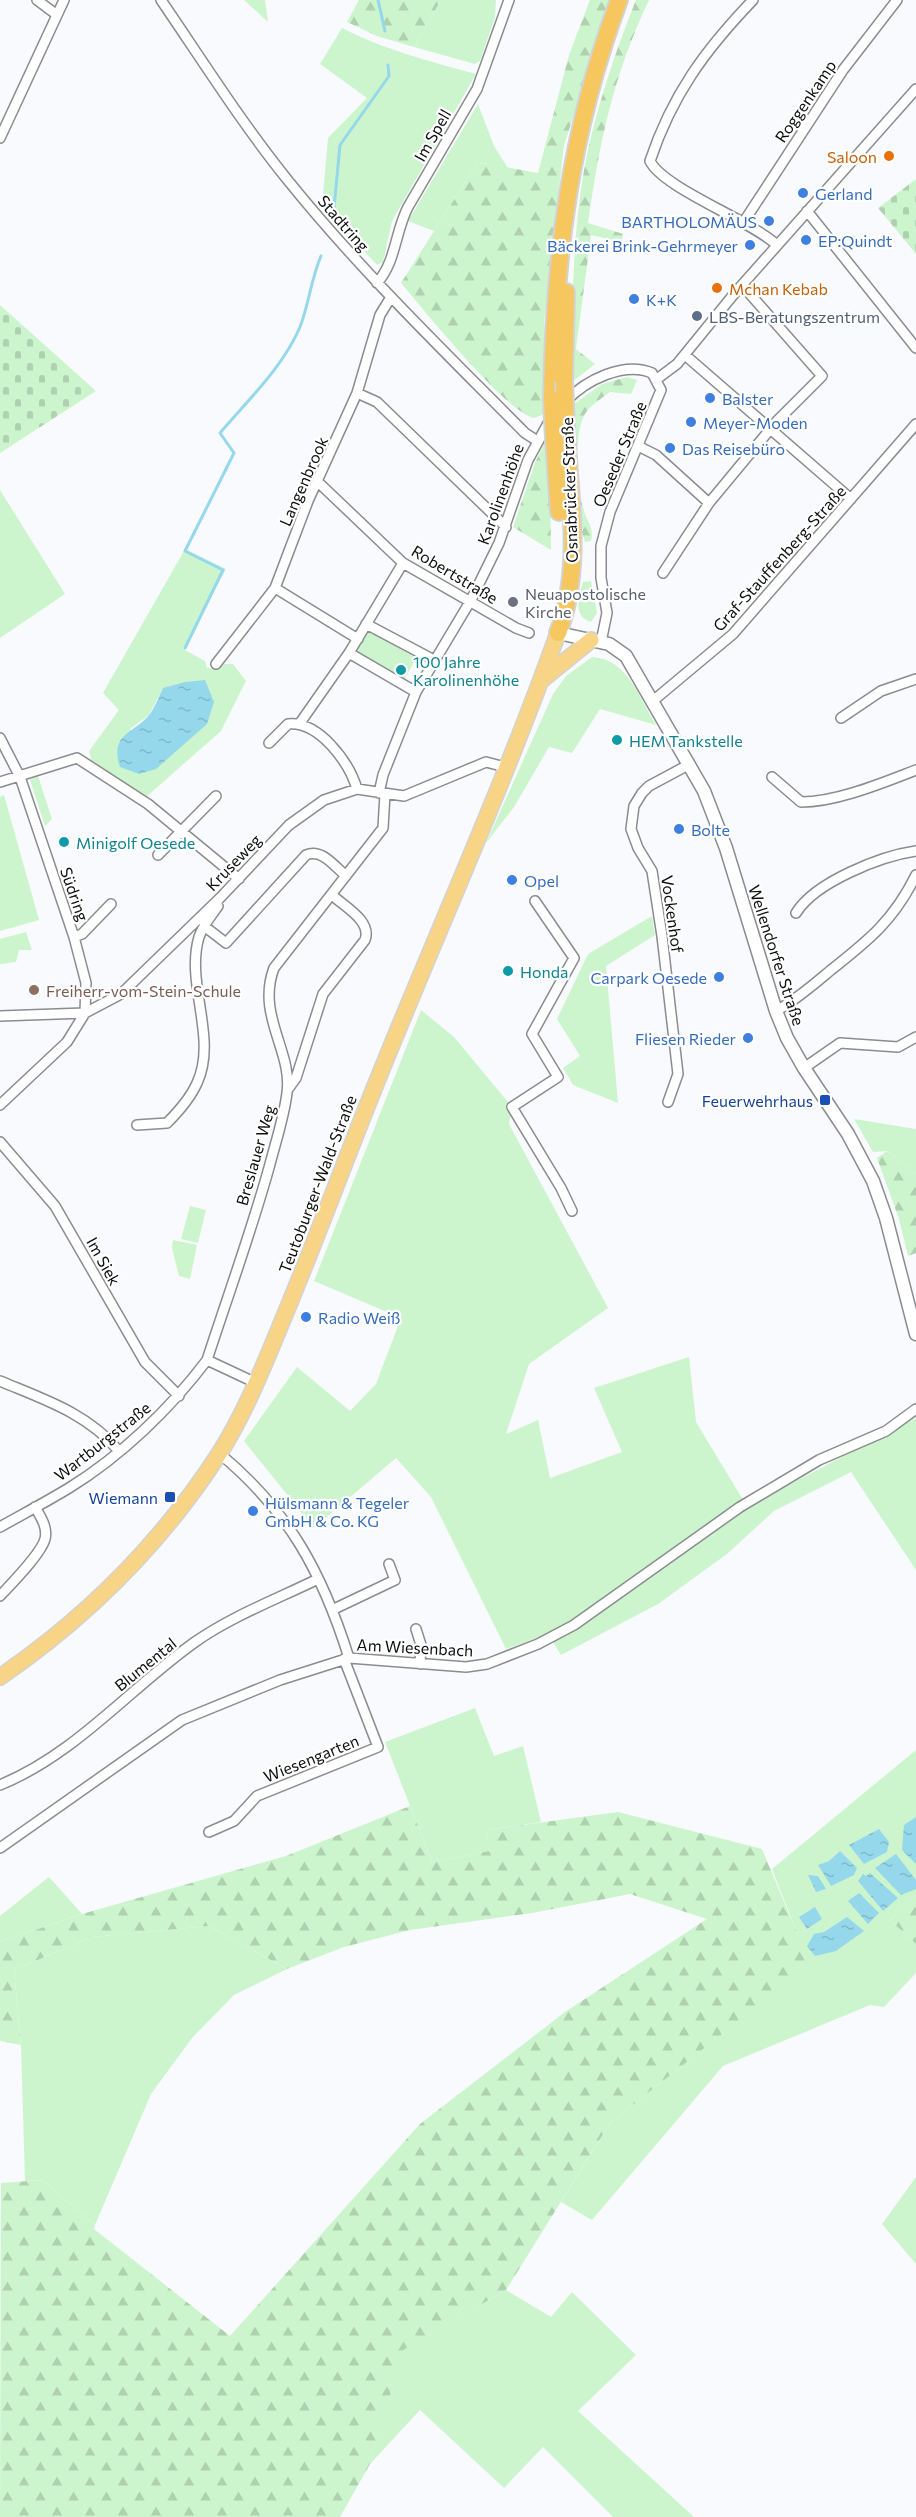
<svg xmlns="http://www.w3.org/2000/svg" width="916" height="2517" viewBox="0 0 916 2517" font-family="Commissioner,sans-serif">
<defs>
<pattern id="forest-firs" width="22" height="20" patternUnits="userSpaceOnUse" patternTransform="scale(1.5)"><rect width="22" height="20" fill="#cdf5cd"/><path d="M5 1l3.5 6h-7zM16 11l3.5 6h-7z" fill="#afd1af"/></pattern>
<pattern id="cemetery-stones" width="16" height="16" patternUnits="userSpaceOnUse" patternTransform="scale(1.5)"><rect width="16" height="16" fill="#cdf5cd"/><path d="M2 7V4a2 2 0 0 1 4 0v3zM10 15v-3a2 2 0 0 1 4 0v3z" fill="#afd1af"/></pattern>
<pattern id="water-ripples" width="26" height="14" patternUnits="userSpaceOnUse" patternTransform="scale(1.5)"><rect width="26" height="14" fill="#95d8ec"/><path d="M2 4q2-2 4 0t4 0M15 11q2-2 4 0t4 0" fill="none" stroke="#7fb8c9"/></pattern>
</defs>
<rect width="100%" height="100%" fill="#f8fafd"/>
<path fill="#cdf5cd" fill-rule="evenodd" d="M 441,0 L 496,0 L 495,17 L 480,61 L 475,64 L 414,47 Z
M 342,28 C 385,50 429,61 476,74 L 392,221 L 383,262 L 377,265 L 322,206 L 328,138 L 367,98 L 320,64 Z
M 478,104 L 494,146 L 508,168 L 478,162 L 434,231 L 408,221 Z
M 0,490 L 65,594 L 0,638 Z
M 185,549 L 226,569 L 183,649 L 205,661 L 207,668 L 219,669 L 224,664 L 233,664 L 246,681 L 221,731 L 145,798 L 92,763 L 89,751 L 119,710 L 103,693 ZM 163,688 L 156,769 L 130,729 L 149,715 Z
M 591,581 L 597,613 L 591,622 C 572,617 579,596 583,582 Z
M 367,629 L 417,657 L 404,680 L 355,652 Z
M 592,657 C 627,658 640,699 656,725 L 600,709 L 572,753 L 549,747 L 514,807 L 486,843 L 553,694 L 566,676 Z
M 38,776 L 52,819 L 45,826 L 30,780 Z
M 4,795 L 39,920 L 0,931 L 0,797 Z
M 652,916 L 655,935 L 606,966 L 618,1103 L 573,1085 L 563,1068 L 580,1056 L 557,1019 L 588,954 Z
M 26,932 L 32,950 L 19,950 L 16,962 L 0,964 L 0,939 Z
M 421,1010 L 454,1037 L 512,1107 L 509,1124 L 608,1308 L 529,1364 L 506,1434 L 538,1420 L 550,1478 L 622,1452 L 594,1388 L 689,1357 L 696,1422 L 748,1508 C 802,1476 860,1449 916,1418 L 916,1570 L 851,1472 L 774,1511 L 727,1554 L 658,1604 L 561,1655 L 548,1634 L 506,1649 L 431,1497 L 396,1458 L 314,1528 L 244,1441 L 297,1367 L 350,1411 L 376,1384 L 401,1318 L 314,1281 Z
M 854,1119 L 916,1129 L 916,1174 L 887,1151 L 873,1152 Z
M 190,1206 L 206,1210 L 198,1243 L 181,1239 Z
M 173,1240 L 197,1245 L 190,1279 L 179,1276 L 172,1248 Z
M 475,1708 L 494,1756 L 523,1746 L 541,1822 L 487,1830 L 490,1851 L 432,1862 L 385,1742 Z
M 916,1750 L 916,1895 L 890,1920 L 916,1944 L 916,1973 L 884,2007 L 870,2005 L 723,2066 L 592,2220 L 561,2202 L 610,2123 L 809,1964 L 772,1869 Z
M 49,1877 L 82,1914 L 0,1942 L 0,1916 Z
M 209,1926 L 287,1969 L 234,1995 L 192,2038 L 151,2094 L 95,2225 L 43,2180 L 25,2181 L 21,2045 L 14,1970 L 92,1937 Z
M 916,2177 L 916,2264 L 882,2224 Z
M 506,2290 L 551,2317 L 572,2292 L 636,2355 L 578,2411 L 694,2517 L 613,2517 L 543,2447 L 504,2488 L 420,2410 L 370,2464 L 402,2350 Z"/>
<path fill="url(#forest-firs)" d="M 244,0 L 265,0 L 268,22 Z
M 359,0 L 441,0 L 414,47 L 377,36 L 347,22 Z
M 590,0 L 612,0 L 564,145 L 544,322 L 547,409 L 542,415 L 534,418 C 508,414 423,309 401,283 L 478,162 L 538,173 L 569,55 Z
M 636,0 L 649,0 C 613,76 600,140 588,223 L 623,234 L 621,242 L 591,235 L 576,349 L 595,364 L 571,383 C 572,304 572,222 589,145 C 601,95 617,47 636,0 Z
M 627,377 L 637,380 L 631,394 L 610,392 C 601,399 587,407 583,418 C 574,439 577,489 584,511 C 588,524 594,527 591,541 L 585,542 L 578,520 L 570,407 L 602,384 Z
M 549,433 L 551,550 L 513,527 L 535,463 Z
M 887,1151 L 916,1174 L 916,1253 L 908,1256 L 899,1219 L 877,1158 Z
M 410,1806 L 432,1862 L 489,1851 L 487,1830 L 618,1812 L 762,1849 L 810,1964 L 610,2123 L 506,2290 L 403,2350 L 370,2464 L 340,2517 L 0,2517 L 1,2183 L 43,2180 L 95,2225 L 94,2229 L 230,2336 L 420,2124 L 565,2012 L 707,1919 L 630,1894 L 532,1913 L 410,1930 L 344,1947 L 287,1969 L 209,1926 L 92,1937 L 14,1970 L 21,2045 L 0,2041 L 0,1942 L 82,1914 L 286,1856 Z
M 916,1895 L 916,1944 L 890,1920 Z"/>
<path fill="url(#cemetery-stones)" d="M 916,179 L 916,254 L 878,208 Z
M 0,305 L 96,391 L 0,453 Z"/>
<path fill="url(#water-ripples)" d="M 205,680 L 214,702 L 207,724 L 156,769 L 139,774 L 120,767 C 109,733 134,734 150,714 C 155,707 159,696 163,688 L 185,682 Z
M 916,1817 L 916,1864 L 902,1850 L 904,1825 Z
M 879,1829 L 889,1842 L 887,1852 L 864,1864 L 849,1845 Z
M 840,1851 L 857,1868 L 854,1875 L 831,1886 L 818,1865 L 829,1861 Z
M 896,1854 L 916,1880 L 916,1889 L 901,1895 L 875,1868 Z
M 870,1873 L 898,1898 L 883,1911 L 858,1881 L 863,1874 L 866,1876 Z
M 808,1875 L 818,1876 L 826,1889 L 816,1892 Z
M 859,1893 L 879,1913 L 868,1924 L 848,1901 Z
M 815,1907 L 822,1919 L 807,1929 L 799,1917 Z
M 847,1917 L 864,1931 L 836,1951 L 815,1956 L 807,1946 L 814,1934 L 824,1932 Z"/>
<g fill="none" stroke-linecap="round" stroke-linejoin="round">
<path stroke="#95d8ec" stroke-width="3" d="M 378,0 L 385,31
M 334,208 L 340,145 L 389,76 L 388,65
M 185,648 L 223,570 L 185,551 L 234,453 L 220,433 C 248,400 283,367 300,327 C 309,304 311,279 321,256"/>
<g stroke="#8b8c8f" stroke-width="12">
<path id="minor" d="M 37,0 L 57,15
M 161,0 C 202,60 241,122 286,178 C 359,269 443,350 525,433 L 536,440
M 753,0 C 705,50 672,95 650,161 C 663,188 750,220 777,245
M 0,138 L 64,0
M 807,211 L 916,348
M 743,223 L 843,70 L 897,0
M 377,283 C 396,262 395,232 408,207 L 477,89 L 509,0
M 685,355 L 851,499
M 657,379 L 677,364 L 734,294 L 916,89
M 357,393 L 377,402 L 506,527
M 566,401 C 586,380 624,361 652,373 L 661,390 L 610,512 L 601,546 L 601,578 L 607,613 L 601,642
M 638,446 L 656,455 L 709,503
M 318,482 L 403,563 L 516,628 L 529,633
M 663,573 L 709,503 L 777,421 L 822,376 L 742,285
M 275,588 L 358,639
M 366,624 L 434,660
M 349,653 L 416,692
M 216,664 L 275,588 L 308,501 L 357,393 L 380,315 L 391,297
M 654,700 L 733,634 L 916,424
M 841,718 L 881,691 L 916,679
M 300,723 L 349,653 L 403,563
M 0,738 L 20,777 L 74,937 L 86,983 L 85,1013 L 67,1042 L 0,1105
M 269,743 L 288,724 C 319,721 349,762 357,789
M 772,777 L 801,802 C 837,802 882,783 916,770
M 0,782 L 77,758 L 148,804 L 239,879
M 379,793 L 383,775 L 416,692 L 471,600 L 499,543 L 528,460 L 551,418
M 158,855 L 216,796
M 535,901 L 574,958 L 532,1034 L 558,1077 L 512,1107 L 561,1188 L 572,1211
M 796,913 C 815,882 881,856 916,851
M 204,926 L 226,943 L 306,855 C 322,848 335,867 346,876
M 74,937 L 82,934 L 111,904
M 776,1011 C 796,1000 813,985 831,970 C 869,940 894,920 916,875
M 0,1016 L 85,1013 L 121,994 L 220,898 L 289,825 L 324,800 L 357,789 L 404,796 L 486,762 L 505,767
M 804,1068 L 840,1043 L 898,1047 L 916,1037
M 288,1089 L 296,1078 L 323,994 L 365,940 C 372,921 345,907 332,895
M 668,1102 L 678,1074 L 662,936 L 652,871 L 638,848 L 631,829 L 634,806 L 642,793 L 649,786 L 690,764
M 137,1125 L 167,1123 C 179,1111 190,1099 197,1083 C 218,1038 185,984 199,937 C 203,925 211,916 218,906
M 0,1142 L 55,1206 L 145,1362 L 179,1396
M 0,1381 C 43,1399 87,1413 118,1450
M 256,1383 L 207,1360 C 228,1295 252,1230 270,1164 C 276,1141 284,1117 287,1093 C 293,1052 256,1015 274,968 L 383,828 L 385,794
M 219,1453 C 289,1511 322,1572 349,1658
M 0,1527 C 23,1514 46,1502 69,1488 C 121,1456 170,1409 207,1360
M 0,1596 C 11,1584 41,1554 45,1539 C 48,1527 40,1516 35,1507
M 334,1609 L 395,1580 L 389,1564
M 416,1629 L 421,1645 L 420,1664
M 0,1785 C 76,1754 129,1689 195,1642 C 232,1616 277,1599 318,1579
M 209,1832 L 234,1821 L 257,1796 L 378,1747 L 344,1659
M 0,1848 L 182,1720 L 280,1680 L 349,1658 L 466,1667 L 487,1664 L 538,1644 L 574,1625 L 740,1507 L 819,1460 L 886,1431 L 916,1409"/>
</g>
<g stroke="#8b8c8f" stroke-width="15">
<path id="tertiary" d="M 558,633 L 609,644 L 626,656 L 704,791 L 726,848 L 776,1011 L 787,1038 L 804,1068 L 848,1134 L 873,1181 L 886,1218 L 916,1334"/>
</g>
<g stroke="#d3d3d3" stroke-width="18">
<path id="primary" d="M 543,679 L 591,640
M 0,1677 C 86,1618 162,1542 219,1454 C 247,1410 266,1360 286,1312 C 320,1230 350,1147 384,1064 C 442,921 506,779 558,633"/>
</g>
<g stroke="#d3d3d3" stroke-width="20">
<path id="trunk" d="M 564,381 L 566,292
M 552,399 C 554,258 570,132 619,0
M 554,439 L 559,512
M 558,633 C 583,569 569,495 566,428"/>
</g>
<use href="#minor" stroke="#fff" stroke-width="9"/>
<use href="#tertiary" stroke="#fff" stroke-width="12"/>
<use href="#primary" stroke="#f8d487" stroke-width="15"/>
<use href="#trunk" stroke="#f6c65f" stroke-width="16"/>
<g stroke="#d3d3d3" stroke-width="20" stroke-linecap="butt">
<path id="trunk-bridge" d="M 564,381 L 566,428
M 552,399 L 554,439"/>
</g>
<use href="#trunk-bridge" stroke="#f6c65f" stroke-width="16"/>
</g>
<g fill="#e8710a" stroke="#fff" stroke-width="2">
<circle cx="889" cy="156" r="6"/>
<circle cx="717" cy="288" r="6"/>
</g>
<g fill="#3f7fe0" stroke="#fff" stroke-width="2">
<circle cx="803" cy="193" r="6"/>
<circle cx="769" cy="221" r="6"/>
<circle cx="806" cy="240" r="6"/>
<circle cx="750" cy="245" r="6"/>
<circle cx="634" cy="299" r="6"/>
<circle cx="710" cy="398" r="6"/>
<circle cx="691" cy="422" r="6"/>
<circle cx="670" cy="448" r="6"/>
<circle cx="679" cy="829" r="6"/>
<circle cx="512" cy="880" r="6"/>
<circle cx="719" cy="977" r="6"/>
<circle cx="748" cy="1038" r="6"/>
<circle cx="306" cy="1317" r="6"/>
<circle cx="253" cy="1511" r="6"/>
</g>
<circle fill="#5c6f8a" stroke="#fff" stroke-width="2" cx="697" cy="316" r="6"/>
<circle fill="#6b7280" stroke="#fff" stroke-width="2" cx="513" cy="602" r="6"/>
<g fill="#0f9aa8" stroke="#fff" stroke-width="2">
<circle cx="401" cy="670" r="6"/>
<circle cx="617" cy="740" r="6"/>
<circle cx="64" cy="842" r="6"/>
<circle cx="508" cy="971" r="6"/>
</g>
<circle fill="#8d6e63" stroke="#fff" stroke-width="2" cx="34" cy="990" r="6"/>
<g fill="#1a4fb4" stroke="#fff" stroke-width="2">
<rect x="819" y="1094" width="12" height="12" rx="3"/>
<rect x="164" y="1491" width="12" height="12" rx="3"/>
</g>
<g text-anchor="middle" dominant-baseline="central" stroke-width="4.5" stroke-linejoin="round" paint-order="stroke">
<g font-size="16" fill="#0c0d0d" stroke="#fff">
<text transform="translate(805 101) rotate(-56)">Roggenkamp</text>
<text transform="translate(432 135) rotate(-60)">Im Spell</text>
<text transform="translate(344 223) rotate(49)">Stadtring</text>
<text transform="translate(619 454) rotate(-67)">Oeseder Straße</text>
<text transform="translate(303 481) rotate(-66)">Langenbrook</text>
<text transform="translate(569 490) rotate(-92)">Osnabrücker Straße</text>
<text transform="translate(500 494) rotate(-70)">Karolinenhöhe</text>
<text transform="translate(779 558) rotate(-48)">Graf-Stauffenberg-Straße</text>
<text transform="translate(455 574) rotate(31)">Robertstraße</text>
<text transform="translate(233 862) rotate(-46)">Kruseweg</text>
<text transform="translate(75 894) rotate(71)">Südring</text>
<text transform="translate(673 914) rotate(82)">Vockenhof</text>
<text transform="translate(777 955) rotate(72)">Wellendorfer Straße</text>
<text transform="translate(255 1155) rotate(-74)">Breslauer Weg</text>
<text transform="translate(317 1184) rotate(-69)">Teutoburger-Wald-Straße</text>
<text transform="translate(104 1261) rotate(61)">Im Siek</text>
<text transform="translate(102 1441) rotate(-38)">Wartburgstraße</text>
<text transform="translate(415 1647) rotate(3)">Am Wiesenbach</text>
<text transform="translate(145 1664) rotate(-39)">Blumental</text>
<text transform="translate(311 1758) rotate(-22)">Wiesengarten</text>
</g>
<g font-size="16" fill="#c56008" stroke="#fff" text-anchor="end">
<text x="877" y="156">Saloon</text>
<text x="729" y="288" text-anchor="start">Mchan Kebab</text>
</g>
<g font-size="16" fill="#366cbe" stroke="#fff" text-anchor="start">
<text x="815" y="193">Gerland</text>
<text x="757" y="221" text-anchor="end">BARTHOLOMÄUS</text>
<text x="818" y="240">EP:Quindt</text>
<text x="738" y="245" text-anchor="end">Bäckerei Brink-Gehrmeyer</text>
<text x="646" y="299">K+K</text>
<text x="722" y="398">Balster</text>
<text x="703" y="422">Meyer-Moden</text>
<text x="682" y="448">Das Reisebüro</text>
<text x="691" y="829">Bolte</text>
<text x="524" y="880">Opel</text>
<text x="707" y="977" text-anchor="end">Carpark Oesede</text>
<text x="736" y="1038" text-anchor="end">Fliesen Rieder</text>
<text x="318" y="1317">Radio Weiß</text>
<text x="265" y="1502">Hülsmann &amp; Tegeler<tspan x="265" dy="18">GmbH &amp; Co. KG</tspan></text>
</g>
<g font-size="16" fill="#4e5e75" stroke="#fff" text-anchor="start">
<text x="709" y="316">LBS-Beratungszentrum</text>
</g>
<g font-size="16" fill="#5b616d" stroke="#fff" text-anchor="start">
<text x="525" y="593">Neuapostolische<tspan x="525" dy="18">Kirche</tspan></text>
</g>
<g font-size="16" fill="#0d838f" stroke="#fff" text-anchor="start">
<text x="413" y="661">100 Jahre<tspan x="413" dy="18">Karolinenhöhe</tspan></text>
<text x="629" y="740">HEM Tankstelle</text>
<text x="76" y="842">Minigolf Oesede</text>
<text x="520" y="971">Honda</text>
</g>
<g font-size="16" fill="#785e54" stroke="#fff" text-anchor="start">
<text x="46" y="990">Freiherr-vom-Stein-Schule</text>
</g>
<g font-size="16" fill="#164399" stroke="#fff" text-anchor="end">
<text x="813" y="1100">Feuerwehrhaus</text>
<text x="158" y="1497">Wiemann</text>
</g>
</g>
</svg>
